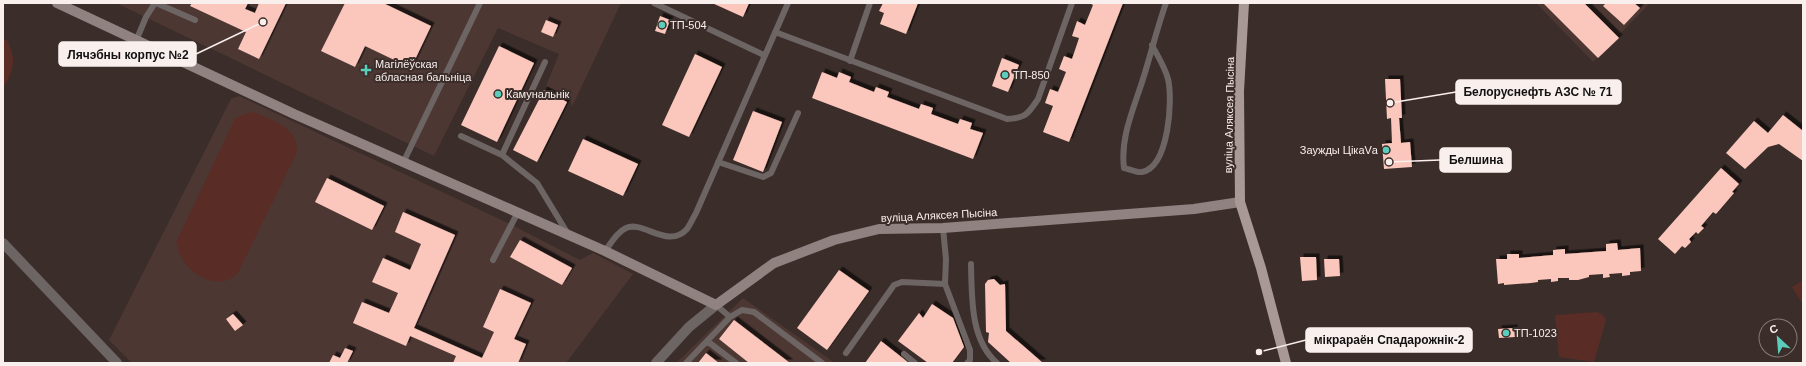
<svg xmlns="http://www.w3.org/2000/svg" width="1806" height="366" viewBox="0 0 1806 366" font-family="Helvetica,sans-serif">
<defs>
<filter id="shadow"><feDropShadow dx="3.5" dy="-3.5" stdDeviation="0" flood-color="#0009"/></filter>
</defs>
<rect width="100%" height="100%" fill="#3b2d2a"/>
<path fill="#4c3733" d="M 116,3 L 621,3 L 572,107 L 570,98 L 546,86 L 559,54 L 498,28 L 434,156 Z
M 1536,3 L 1650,3 L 1593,62 Z
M 239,96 L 512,225 L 580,260 L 593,253 L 633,274 L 566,363 L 132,363 L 109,340 L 231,99 Z
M 743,298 L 835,363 L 676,363 Z"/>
<path fill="#592d25" d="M 3,39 L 7,40 C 17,61 14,70 3,88 Z
M 253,112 C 273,120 298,127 297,152 L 238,273 C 221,292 191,276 181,257 C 178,252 178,246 176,242 L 235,119 L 244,114 Z
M 1803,280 L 1803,305 L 1792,287 Z
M 1597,312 L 1603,315 L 1606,320 L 1594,362 L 1559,357 L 1555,315 Z"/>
<path fill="#fbc6bb" filter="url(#shadow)" d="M 192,3 L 248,3 L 245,9 L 255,13 L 259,3 L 286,3 L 259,59 L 238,49 L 246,32 L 190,6 Z
M 345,3 L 383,3 L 431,26 L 411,68 L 365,46 L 355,67 L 321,51 Z
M 712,3 L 749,3 L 743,17 Z
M 883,3 L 918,3 L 906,34 L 880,24 L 884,13 L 879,11 Z
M 1089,3 L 1123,3 L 1069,142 L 1043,132 L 1053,106 L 1045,103 L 1050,89 L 1058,92 L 1066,72 L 1059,69 L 1064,56 L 1072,59 L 1079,38 L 1072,36 L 1077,21 L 1085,25 L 1093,5 Z
M 1543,3 L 1584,3 L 1619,38 L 1598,58 Z
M 1606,3 L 1634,3 L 1640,8 L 1624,25 L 1603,6 Z
M 660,16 L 670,20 L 665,34 L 655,31 Z
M 546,20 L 558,25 L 553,37 L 541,32 Z
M 499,46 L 534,63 L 497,142 L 461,125 Z
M 695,54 L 722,67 L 689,137 L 662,125 Z
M 1002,58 L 1019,65 L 1008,92 L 992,86 Z
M 822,72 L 837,78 L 839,72 L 851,77 L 849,82 L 874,92 L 876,87 L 889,92 L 887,97 L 919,109 L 921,104 L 933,108 L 931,114 L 958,124 L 960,119 L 972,123 L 970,129 L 983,133 L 973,159 L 812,98 Z
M 1385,79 L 1400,79 L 1402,118 L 1399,118 L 1401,143 L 1410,142 L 1412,167 L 1384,169 L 1382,144 L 1392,143 L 1391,118 L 1387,119 Z
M 544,90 L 567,102 L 537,162 L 513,150 Z
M 753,111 L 782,122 L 763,172 L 733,160 Z
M 1783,115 L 1803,131 L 1803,161 L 1779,144 L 1768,147 L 1745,169 L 1726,153 L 1754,121 L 1768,133 Z
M 583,139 L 638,164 L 623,196 L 568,171 Z
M 1721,168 L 1739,184 L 1732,192 L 1734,193 L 1716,214 L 1713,212 L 1701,226 L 1704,228 L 1698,234 L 1696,232 L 1689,239 L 1691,242 L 1685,248 L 1682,246 L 1675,254 L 1658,239 Z
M 327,178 L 384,206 L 372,230 L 315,202 Z
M 403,212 L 455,235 L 414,328 L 482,358 L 494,332 L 483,327 L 500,289 L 531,303 L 514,339 L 526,344 L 518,363 L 453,363 L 456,356 L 410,336 L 406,346 L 353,323 L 362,302 L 389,313 L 398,293 L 372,282 L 383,258 L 410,270 L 421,244 L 395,232 Z
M 520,240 L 572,268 L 562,285 L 510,257 Z
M 1617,243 L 1618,250 L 1640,248 L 1641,271 L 1630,272 L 1630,275 L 1622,276 L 1622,273 L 1609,274 L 1610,277 L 1603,278 L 1603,274 L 1589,275 L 1589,277 L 1578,280 L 1569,280 L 1569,278 L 1558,278 L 1558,281 L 1551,282 L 1551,279 L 1538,280 L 1538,282 L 1531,283 L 1504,285 L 1504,283 L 1498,284 L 1496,259 L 1507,259 L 1507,254 L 1519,254 L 1519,258 L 1553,255 L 1553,250 L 1565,249 L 1565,254 L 1606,251 L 1606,244 Z
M 1300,257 L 1316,257 L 1317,280 L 1302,281 Z
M 1324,259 L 1339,259 L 1340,276 L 1325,277 Z
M 839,270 L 869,291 L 827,350 L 797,328 Z
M 994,279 L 1000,285 L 1005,284 L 1006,331 L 1043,363 L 1011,363 L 988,342 L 989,333 L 986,332 L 985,284 L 988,280 Z
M 932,304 L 953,318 L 964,347 L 952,363 L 928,363 L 898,341 L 919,313 L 923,318 Z
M 233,314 L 243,325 L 235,331 L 226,319 Z
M 734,320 L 790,363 L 749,363 L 719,339 Z
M 1514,328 L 1515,337 L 1499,338 L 1498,329 Z
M 881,341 L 909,363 L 865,363 Z
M 345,348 L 353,351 L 347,363 L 329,363 L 333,355 L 340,358 Z
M 706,353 L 719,363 L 698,363 Z"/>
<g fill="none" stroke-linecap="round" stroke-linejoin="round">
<path stroke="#6d6564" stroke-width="6" d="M 156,3 L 195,20
M 654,3 L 764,55
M 775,32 L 1007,119 C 1026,118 1028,114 1038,99 L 1072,3
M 136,41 L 146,17 L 155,3
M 1152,45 C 1157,55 1165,67 1168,79 C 1173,99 1169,167 1142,172 C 1137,173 1129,169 1124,168 C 1120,137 1134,108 1143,79 C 1151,54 1157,28 1166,3
M 850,61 L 870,3
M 461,136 L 502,155 L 537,183 L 568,234
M 502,155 L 545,62
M 718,162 L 763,177 L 771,173 L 798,113
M 403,163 L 480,3
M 943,228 L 946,259 L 945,284 L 970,350 L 970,360 L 967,363
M 605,251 C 611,243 617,232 626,228 C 643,220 668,250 687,229 C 690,225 693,218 696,213 L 788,3
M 493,260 L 518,212
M 971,264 C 972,297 970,340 997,363
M 730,317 L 742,310 L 754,312 L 822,363
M 707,341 L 736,363
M 846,353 L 894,285 L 902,282 L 945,284
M 904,354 L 915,363
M 686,363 L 730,317 L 716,305"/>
<path stroke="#6d6564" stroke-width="10" d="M 3,243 L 117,363
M 656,363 L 689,327 L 716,305"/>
<path stroke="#8f8280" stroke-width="10" d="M 57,3 L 294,114 L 605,251 L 716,305 L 774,263 L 834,240 L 879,229 L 943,228 L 1194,209 L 1240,202"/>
<path stroke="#a89996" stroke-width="10" d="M 1244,3 L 1239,91 L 1240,202 L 1261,268 L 1286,363"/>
</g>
<g fill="#5bcebb" stroke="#3b2d2a" stroke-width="1.5">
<circle cx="662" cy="25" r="4"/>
<path d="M364 64h4v4h4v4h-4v4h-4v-4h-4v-4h4z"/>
<circle cx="1005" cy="75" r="4"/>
<circle cx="498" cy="94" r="4"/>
<circle cx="1386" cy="150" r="4"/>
<circle cx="1506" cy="333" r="4"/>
</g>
<g text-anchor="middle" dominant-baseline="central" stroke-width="4" stroke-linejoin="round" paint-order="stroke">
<g font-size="11" fill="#f9efed" stroke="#3b2d2a" text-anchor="start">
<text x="670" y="25">ТП-504</text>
<text x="375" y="64">Магілёўская<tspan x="375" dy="13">абласная бальніца</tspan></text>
<text x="1013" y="75">ТП-850</text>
<text x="506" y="94">Камунальнік</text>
<text x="1378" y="150" text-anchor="end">Заужды ЦікаVа</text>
<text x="1514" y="333">ТП-1023</text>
</g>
<g font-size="11" fill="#f9efed" stroke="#3b2d2a">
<text transform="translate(1229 115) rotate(-89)">вуліца Аляксея Пысіна</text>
<text transform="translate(939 215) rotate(-3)">вуліца Аляксея Пысіна</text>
</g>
</g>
<path fill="none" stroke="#f9efed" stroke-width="1.5" d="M263 22L196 54M1390 103L1456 92M1389 162L1440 160M1259 352L1306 340"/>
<g fill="#f9efed" stroke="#3b2d2a" stroke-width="1.5">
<circle cx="263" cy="22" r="4"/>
<circle cx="1390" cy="103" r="4"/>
<circle cx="1389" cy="162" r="4"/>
<circle cx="1259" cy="352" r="4"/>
</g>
<g fill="#f9efed" stroke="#f9efed" stroke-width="1.5">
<rect x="59" y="42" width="137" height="24" rx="4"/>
<rect x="1456" y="80" width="165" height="24" rx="4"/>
<rect x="1440" y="148" width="71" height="24" rx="4"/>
<rect x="1306" y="328" width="166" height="24" rx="4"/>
</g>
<g font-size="12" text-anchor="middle" font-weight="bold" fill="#111">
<text x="128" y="59">Лячэбны корпус №2</text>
<text x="1538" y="96">Белоруснефть АЗС № 71</text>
<text x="1476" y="164">Белшина</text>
<text x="1389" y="344">мікрараён Спадарожнік-2</text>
</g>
<rect width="1806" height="366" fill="none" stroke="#f9efed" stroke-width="8"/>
<g transform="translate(1778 338) rotate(334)"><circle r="19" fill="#3b2d2a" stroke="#877b78"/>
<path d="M0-3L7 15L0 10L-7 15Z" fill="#5bcebb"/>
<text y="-6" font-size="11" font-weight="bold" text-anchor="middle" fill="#f9efed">С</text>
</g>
</svg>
